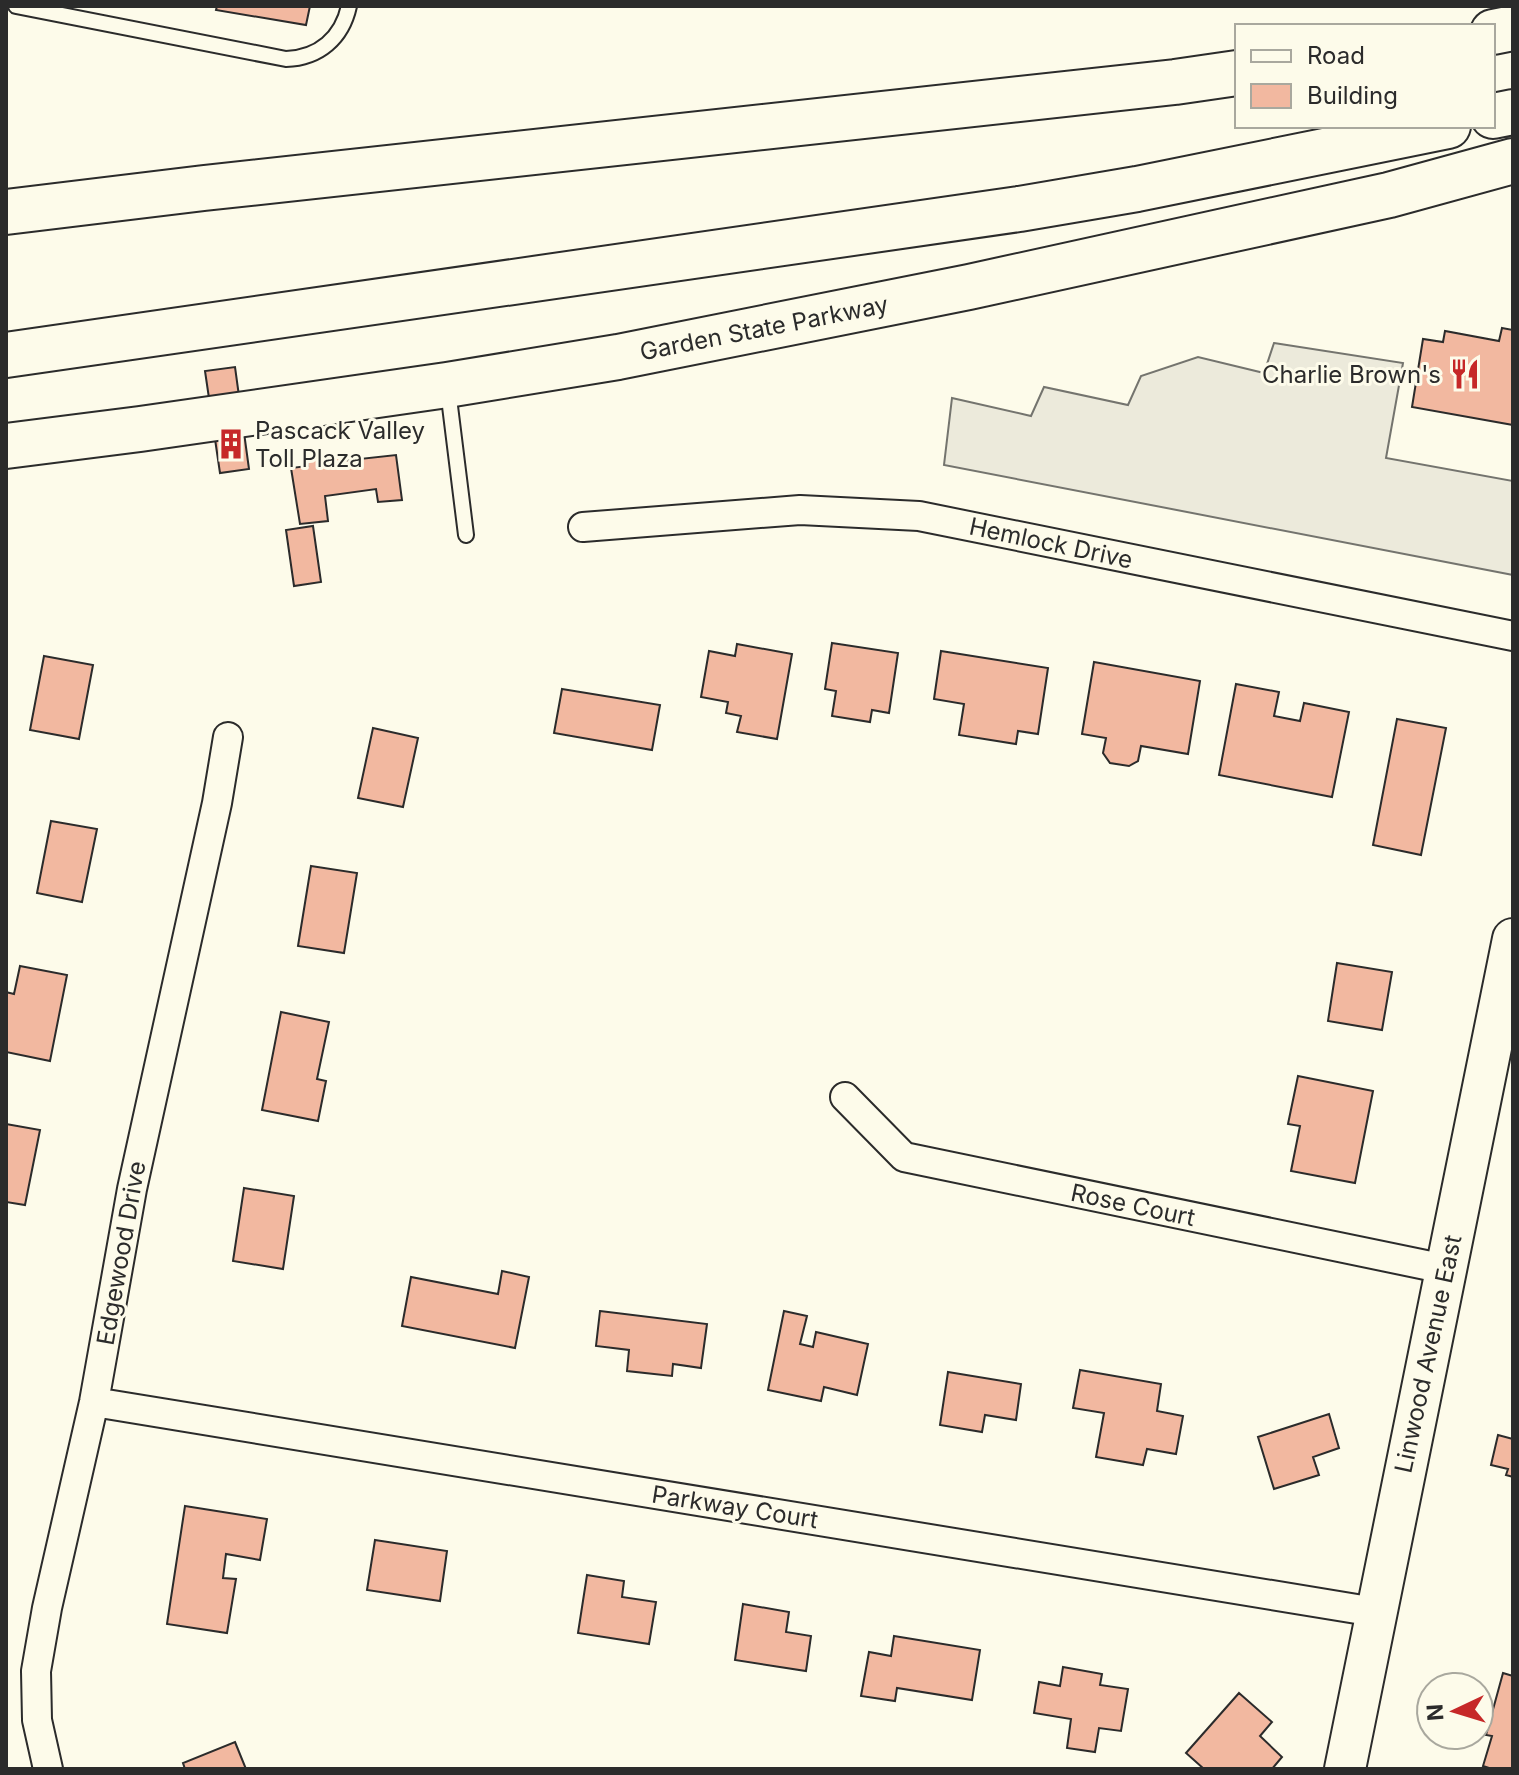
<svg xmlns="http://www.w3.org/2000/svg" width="1519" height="1775" viewBox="0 0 1519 1775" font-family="Inter,sans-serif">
<rect width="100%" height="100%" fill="#fdfbea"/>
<path fill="#eceadb" stroke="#74746e" stroke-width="2" d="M 1274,343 L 1403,363 L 1386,458 L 1513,481 L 1513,575 L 944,465 L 952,398 L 1031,416 L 1044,387 L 1128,405 L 1141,376 L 1198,357 L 1264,373 Z"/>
<path fill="#f2b8a0" stroke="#2b2b2b" stroke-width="2" d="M 217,6 L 310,6 L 306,25 L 216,10 Z
M 1502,328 L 1513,330 L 1513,425 L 1412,407 L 1423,339 L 1443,342 L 1445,331 L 1499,341 Z
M 235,367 L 249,469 L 220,473 L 205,371 Z
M 341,454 L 342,461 L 396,455 L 402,500 L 378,502 L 376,489 L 325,496 L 328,521 L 300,524 L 291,468 L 308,466 L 307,459 Z
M 313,526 L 321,582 L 294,586 L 286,530 Z
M 832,643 L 898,653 L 889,713 L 872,710 L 870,722 L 832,716 L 836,691 L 825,689 Z
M 737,644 L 792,654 L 777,739 L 737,732 L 741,716 L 726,713 L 728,702 L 701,697 L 709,651 L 735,656 Z
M 941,651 L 1048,668 L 1038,734 L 1018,731 L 1016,744 L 959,735 L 964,704 L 934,699 Z
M 44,656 L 93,665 L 79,739 L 30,730 Z
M 1094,662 L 1200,681 L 1188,754 L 1141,746 L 1138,761 L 1129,766 L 1110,763 L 1103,753 L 1106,738 L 1082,734 Z
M 1236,684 L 1279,692 L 1274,716 L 1300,721 L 1304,703 L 1349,712 L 1332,797 L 1219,775 Z
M 562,689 L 660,705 L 652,750 L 554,733 Z
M 1397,719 L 1446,728 L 1421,855 L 1373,845 Z
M 373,728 L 418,738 L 403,807 L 358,798 Z
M 51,821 L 97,829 L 82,902 L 37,893 Z
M 311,866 L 357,873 L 344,953 L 298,946 Z
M 1337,963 L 1392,972 L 1382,1030 L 1328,1021 Z
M 20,966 L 67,975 L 50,1061 L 6,1052 L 6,992 L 14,994 Z
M 281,1012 L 329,1022 L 317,1079 L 326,1081 L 318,1121 L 262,1110 Z
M 1298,1076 L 1373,1091 L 1355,1183 L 1291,1171 L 1300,1126 L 1288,1124 Z
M 6,1124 L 40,1130 L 25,1205 L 6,1202 Z
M 244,1188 L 294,1196 L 283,1269 L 233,1261 Z
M 502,1271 L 529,1277 L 515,1348 L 402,1326 L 411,1277 L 498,1294 Z
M 600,1311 L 707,1324 L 701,1368 L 673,1364 L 672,1376 L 627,1371 L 629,1350 L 596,1346 Z
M 784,1311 L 807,1316 L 800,1344 L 813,1347 L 816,1332 L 868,1344 L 857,1395 L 824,1387 L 821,1401 L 768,1390 Z
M 1080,1370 L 1161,1384 L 1157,1411 L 1183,1416 L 1176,1454 L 1147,1449 L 1143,1465 L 1096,1457 L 1104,1413 L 1073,1408 Z
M 948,1372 L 1021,1384 L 1016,1420 L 985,1415 L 982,1432 L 940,1425 Z
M 1329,1414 L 1339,1448 L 1313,1457 L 1319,1475 L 1274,1489 L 1258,1437 Z
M 1498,1435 L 1513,1439 L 1513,1477 L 1506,1475 L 1508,1469 L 1491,1465 Z
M 185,1506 L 267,1519 L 260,1560 L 226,1554 L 223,1578 L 236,1579 L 227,1633 L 167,1624 Z
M 375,1540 L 447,1551 L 440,1601 L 367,1590 Z
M 587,1575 L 624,1581 L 622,1597 L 656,1602 L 649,1644 L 578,1633 Z
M 743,1604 L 789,1612 L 786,1632 L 811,1636 L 806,1671 L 735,1660 Z
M 894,1636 L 980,1650 L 972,1700 L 897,1688 L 895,1701 L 861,1696 L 869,1652 L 891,1656 Z
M 1063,1667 L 1102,1674 L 1100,1685 L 1128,1689 L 1121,1731 L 1099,1728 L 1095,1752 L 1067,1748 L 1071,1719 L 1034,1713 L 1039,1682 L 1060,1686 Z
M 1503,1673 L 1513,1676 L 1513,1769 L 1492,1769 L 1483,1766 L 1492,1736 L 1486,1735 Z
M 1239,1693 L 1272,1722 L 1260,1736 L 1282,1757 L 1272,1769 L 1204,1769 L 1186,1753 Z
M 235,1742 L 246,1769 L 185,1769 L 183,1763 Z"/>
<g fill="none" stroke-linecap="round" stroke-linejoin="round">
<g stroke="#2b2b2b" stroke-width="18">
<path id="service" d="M 16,6 L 286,59 C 319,58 342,38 349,6
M 448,390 L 466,535"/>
</g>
<g stroke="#2b2b2b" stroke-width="32">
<path id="minor" d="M 583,527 L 800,510 L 919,516 L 1513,636
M 845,1097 L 904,1157 L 1445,1269
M 94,1402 L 1375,1612
M 48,1769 L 37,1720 L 36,1671 L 47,1608 L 94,1402 L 132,1189 L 217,803 L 228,737"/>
</g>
<g stroke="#2b2b2b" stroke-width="44">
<path id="secondary" d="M 1345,1769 L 1513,939"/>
</g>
<g stroke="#2b2b2b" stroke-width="48">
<path id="motorway" d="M 1493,32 L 1513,28
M 1493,116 L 1513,112
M 6,212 L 204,188 L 1175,82 L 1237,73
M 6,355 L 1019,209 L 1137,189 L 1448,126
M 6,446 L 140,429 L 447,385 L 618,357 L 969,287 L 1389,195 L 1513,161"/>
</g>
<use href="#service" stroke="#fdfbea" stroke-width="14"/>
<use href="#minor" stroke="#fdfbea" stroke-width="28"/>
<use href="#secondary" stroke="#fdfbea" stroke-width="40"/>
<use href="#motorway" stroke="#fdfbea" stroke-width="44"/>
</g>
<defs>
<g id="restaurant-bare" transform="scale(2.4)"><path d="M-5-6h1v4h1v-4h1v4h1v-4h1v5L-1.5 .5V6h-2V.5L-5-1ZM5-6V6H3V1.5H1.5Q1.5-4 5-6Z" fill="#c62828" stroke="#fdfbea" stroke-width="2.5" paint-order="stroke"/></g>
<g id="building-bare" transform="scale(2.4)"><path d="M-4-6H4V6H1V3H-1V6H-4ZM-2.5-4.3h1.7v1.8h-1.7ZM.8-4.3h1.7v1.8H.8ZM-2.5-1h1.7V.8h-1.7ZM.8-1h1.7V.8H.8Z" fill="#c62828" stroke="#fdfbea" stroke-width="2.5" paint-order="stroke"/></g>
</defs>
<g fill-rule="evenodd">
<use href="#restaurant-bare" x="1465" y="374"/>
<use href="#building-bare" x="231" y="444"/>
</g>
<g text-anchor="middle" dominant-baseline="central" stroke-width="6" stroke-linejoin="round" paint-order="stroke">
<g font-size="24" fill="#2b2b2b" stroke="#fdfbea">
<text transform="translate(764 328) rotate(-11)">Garden State Parkway</text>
<text transform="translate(1051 543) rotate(12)">Hemlock Drive</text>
<text transform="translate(1133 1205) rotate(12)">Rose Court</text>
<text transform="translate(121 1253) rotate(-80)">Edgewood Drive</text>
<text transform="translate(1428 1354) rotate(-78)">Linwood Avenue East</text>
<text transform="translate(735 1507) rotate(9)">Parkway Court</text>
</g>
<g font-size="24" fill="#2b2b2b" stroke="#fdfbea" text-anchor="end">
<text x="1441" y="374">Charlie Brown's</text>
<text x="255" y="430" text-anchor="start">Pascack Valley<tspan x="255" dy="28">Toll Plaza</tspan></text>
</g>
</g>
<rect width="1519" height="1775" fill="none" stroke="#2b2b2b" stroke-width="16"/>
<rect x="1235" y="24" width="260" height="104" fill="#fdfbea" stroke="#a9a89e" stroke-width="2"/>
<rect x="1251" y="50" width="40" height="12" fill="#fdfbea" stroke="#a9a89e" stroke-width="2"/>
<text x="1307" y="64" font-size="24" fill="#2b2b2b">Road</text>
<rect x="1251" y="84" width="40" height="24" fill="#f2b8a0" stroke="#a9a89e" stroke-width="2"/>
<text x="1307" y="104" font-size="24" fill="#2b2b2b">Building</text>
<g transform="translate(1455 1711) rotate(266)"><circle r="38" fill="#fdfbea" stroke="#a9a89e" stroke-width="2"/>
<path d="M0-6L14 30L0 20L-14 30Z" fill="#c62828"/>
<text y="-12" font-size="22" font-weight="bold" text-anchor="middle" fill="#2b2b2b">N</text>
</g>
</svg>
